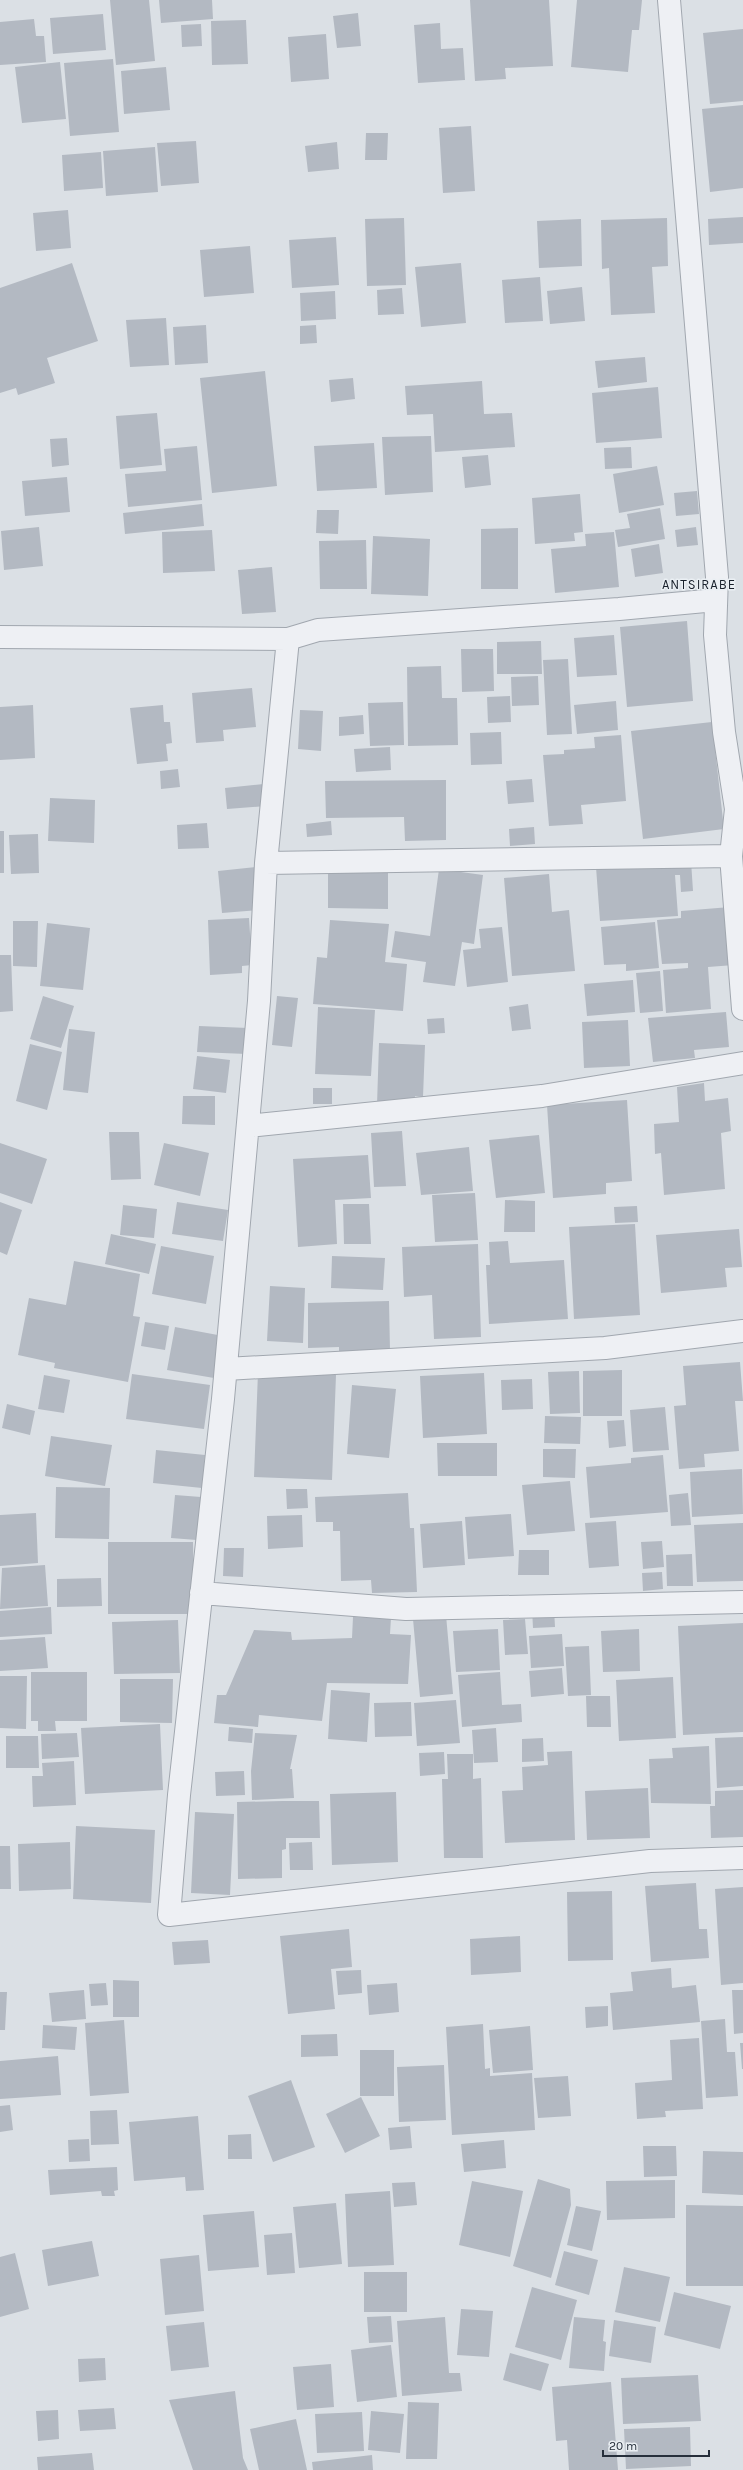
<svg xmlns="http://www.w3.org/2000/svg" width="743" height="2470" viewBox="0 0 743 2470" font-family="Karla,sans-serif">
<rect width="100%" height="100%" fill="#dbe0e5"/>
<path fill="#b3b9c2" d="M 110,0 L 149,0 L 155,61 L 116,65 Z
M 159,0 L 212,0 L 213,19 L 161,23 Z
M 470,0 L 549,0 L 553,66 L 505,68 L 506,79 L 475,81 Z
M 577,0 L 642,0 L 639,30 L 632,30 L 628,72 L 571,67 Z
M 358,13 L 361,46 L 337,48 L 333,16 Z
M 103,14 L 106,50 L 53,54 L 50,18 Z
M 34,19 L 36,36 L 44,36 L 46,62 L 0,65 L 0,22 Z
M 246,20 L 248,64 L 212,65 L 211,21 Z
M 440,23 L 441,49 L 463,48 L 465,80 L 418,83 L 414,25 Z
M 201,24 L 202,46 L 182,47 L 181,25 Z
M 743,29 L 743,101 L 710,104 L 703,33 Z
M 326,34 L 329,79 L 291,82 L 288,37 Z
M 113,59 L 119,132 L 70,136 L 64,63 Z
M 60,62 L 66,119 L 22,123 L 15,67 Z
M 166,67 L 170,110 L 124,114 L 121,71 Z
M 743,105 L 743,188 L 710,192 L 702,109 Z
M 471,126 L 475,191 L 443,193 L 439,128 Z
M 366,133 L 388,133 L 387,160 L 365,160 Z
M 196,141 L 199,183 L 161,186 L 157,143 Z
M 337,142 L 339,169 L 308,172 L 305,146 Z
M 155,147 L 158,192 L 106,196 L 103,151 Z
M 101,152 L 103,188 L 64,191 L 62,155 Z
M 68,210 L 71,248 L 36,251 L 33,213 Z
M 743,217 L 743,243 L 709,245 L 708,219 Z
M 404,218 L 406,285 L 367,286 L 365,219 Z
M 667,218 L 668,266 L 652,267 L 655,313 L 611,315 L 609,268 L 602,269 L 601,220 Z
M 581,219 L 582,266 L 539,268 L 537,221 Z
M 336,237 L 339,285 L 292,288 L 289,240 Z
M 250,246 L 254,293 L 204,297 L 200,250 Z
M 72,263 L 98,341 L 47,358 L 55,383 L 18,395 L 16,388 L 0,393 L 0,288 Z
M 461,263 L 466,323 L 421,327 L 415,267 Z
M 540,277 L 543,321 L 505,323 L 502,280 Z
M 582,287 L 585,321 L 550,324 L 547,291 Z
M 402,288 L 404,314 L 378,315 L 377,290 Z
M 335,291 L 336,319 L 301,321 L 300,293 Z
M 166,318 L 169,365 L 130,367 L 126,320 Z
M 206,325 L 208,363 L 175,365 L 173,327 Z
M 316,325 L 317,343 L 300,344 L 300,326 Z
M 645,357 L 647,382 L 598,388 L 595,361 Z
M 265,371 L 277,486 L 212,493 L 200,378 Z
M 353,378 L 355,399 L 331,402 L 329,380 Z
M 482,381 L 484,414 L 512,413 L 515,447 L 435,452 L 433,414 L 407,415 L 405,386 Z
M 658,387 L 662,438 L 596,443 L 592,393 Z
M 157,413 L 162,465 L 120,469 L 116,416 Z
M 431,436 L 433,492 L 385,495 L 382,437 Z
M 67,438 L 69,465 L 52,467 L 50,439 Z
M 374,443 L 377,488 L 317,491 L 314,446 Z
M 197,446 L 202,500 L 128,507 L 125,474 L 166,471 L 164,449 Z
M 631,447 L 632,468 L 605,469 L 604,448 Z
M 488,455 L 491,485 L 465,488 L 462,457 Z
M 657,466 L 664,505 L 619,513 L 613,474 Z
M 67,477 L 70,512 L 25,516 L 22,481 Z
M 697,491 L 699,514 L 676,516 L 674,493 Z
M 580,494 L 583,532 L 574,533 L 575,541 L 535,544 L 532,498 Z
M 202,504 L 204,526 L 125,534 L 123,513 Z
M 660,508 L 665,539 L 618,547 L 615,530 L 630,528 L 627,514 Z
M 317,510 L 339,510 L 338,534 L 316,533 Z
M 39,527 L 43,566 L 4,570 L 1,531 Z
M 696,527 L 698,545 L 677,547 L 675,530 Z
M 518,528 L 518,589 L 481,589 L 481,529 Z
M 212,530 L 215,571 L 163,573 L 162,532 Z
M 614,532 L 619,587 L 555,593 L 551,549 L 586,546 L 585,534 Z
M 373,536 L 430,539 L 428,596 L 371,594 Z
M 366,540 L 367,589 L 320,589 L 319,541 Z
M 659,544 L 663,573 L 635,577 L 631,549 Z
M 272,567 L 276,612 L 242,614 L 238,570 Z
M 687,621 L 693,701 L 627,707 L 620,627 Z
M 614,635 L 617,675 L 577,677 L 574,638 Z
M 541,641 L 542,674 L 497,674 L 497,642 Z
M 461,649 L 493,649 L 494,691 L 462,692 Z
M 568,659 L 572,734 L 547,735 L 543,660 Z
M 441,666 L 442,698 L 457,698 L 458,745 L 408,746 L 407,667 Z
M 538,676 L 539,705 L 512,706 L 511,677 Z
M 252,688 L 256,727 L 223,730 L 224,741 L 196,743 L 192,693 Z
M 510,696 L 511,722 L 488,723 L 487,697 Z
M 616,701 L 618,730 L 577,734 L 574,705 Z
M 403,702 L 404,745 L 370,746 L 368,703 Z
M 33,705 L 35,758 L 0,760 L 0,707 Z
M 163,705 L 164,722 L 170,722 L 172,743 L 166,744 L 168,761 L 137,764 L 130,708 Z
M 300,710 L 323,711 L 321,751 L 298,749 Z
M 363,715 L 364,734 L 339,736 L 339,717 Z
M 712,722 L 724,829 L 643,839 L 631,731 Z
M 501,732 L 502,764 L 471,765 L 470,733 Z
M 621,735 L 626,801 L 581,805 L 583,824 L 549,826 L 543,755 L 564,754 L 564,750 L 595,748 L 594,737 Z
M 390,747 L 391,770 L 356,772 L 354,749 Z
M 178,769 L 180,787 L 161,789 L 160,771 Z
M 532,779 L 534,802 L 508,804 L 506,781 Z
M 446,780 L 446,840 L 405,841 L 404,817 L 326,818 L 325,781 Z
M 264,784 L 266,806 L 227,809 L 225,788 Z
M 50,798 L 95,800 L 94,843 L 48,841 Z
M 331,821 L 332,835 L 307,837 L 306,824 Z
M 207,823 L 209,848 L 178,849 L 177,825 Z
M 534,827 L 535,844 L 510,846 L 509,829 Z
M 0,831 L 4,831 L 4,873 L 0,873 Z
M 38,834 L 39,873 L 11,874 L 9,835 Z
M 691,861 L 693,891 L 681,892 L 680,875 L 675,875 L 678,916 L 600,921 L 596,867 Z
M 328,866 L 388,867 L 388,909 L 328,908 Z
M 256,867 L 260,910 L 222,913 L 218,871 Z
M 439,869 L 483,875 L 474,944 L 462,942 L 455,986 L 423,982 L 426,962 L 391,957 L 395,931 L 430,936 Z
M 549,874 L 552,912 L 569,910 L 575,971 L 512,976 L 504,878 Z
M 730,907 L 734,965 L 708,967 L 711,1009 L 666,1013 L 663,970 L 688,968 L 688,963 L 662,964 L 657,920 L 681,918 L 681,911 Z
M 249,918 L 252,965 L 242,966 L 242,973 L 210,975 L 208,920 Z
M 330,920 L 389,924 L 385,962 L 407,964 L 403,1011 L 313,1004 L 317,957 L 327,958 Z
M 13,921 L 38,921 L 37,967 L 13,966 Z
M 655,922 L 659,968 L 626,971 L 626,964 L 604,965 L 601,927 Z
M 47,923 L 90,928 L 83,990 L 40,986 Z
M 502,927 L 508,982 L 467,987 L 463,950 L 481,948 L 479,929 Z
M 0,955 L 11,955 L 13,1011 L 0,1012 Z
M 660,971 L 663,1011 L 640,1013 L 636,973 Z
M 633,980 L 635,1012 L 587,1016 L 584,984 Z
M 43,996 L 74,1006 L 61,1048 L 30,1039 Z
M 277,996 L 298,998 L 292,1047 L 272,1045 Z
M 528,1004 L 531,1029 L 512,1031 L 509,1007 Z
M 318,1007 L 375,1010 L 371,1076 L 315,1074 Z
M 726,1012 L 729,1047 L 694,1050 L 695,1058 L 653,1062 L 648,1018 Z
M 444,1018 L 445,1033 L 428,1034 L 427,1019 Z
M 628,1020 L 630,1066 L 584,1068 L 582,1022 Z
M 199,1026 L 248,1028 L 247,1054 L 197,1052 Z
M 69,1029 L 95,1032 L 88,1093 L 63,1090 Z
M 379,1043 L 425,1045 L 423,1097 L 415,1096 L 414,1106 L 377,1105 Z
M 30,1044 L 62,1052 L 47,1110 L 16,1101 Z
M 197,1056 L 230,1060 L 226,1093 L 193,1089 Z
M 704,1083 L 705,1101 L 728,1098 L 731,1131 L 721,1133 L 725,1189 L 664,1195 L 661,1153 L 655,1154 L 654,1124 L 679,1122 L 677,1087 Z
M 313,1088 L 332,1088 L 332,1104 L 313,1104 Z
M 183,1096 L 215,1096 L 215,1125 L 182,1124 Z
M 627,1100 L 632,1181 L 606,1183 L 606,1194 L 553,1198 L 547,1105 Z
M 402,1131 L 406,1186 L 374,1187 L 371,1133 Z
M 109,1132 L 139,1132 L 141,1179 L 111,1180 Z
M 539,1135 L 545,1193 L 496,1198 L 489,1140 Z
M 0,1143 L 47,1159 L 32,1204 L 0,1193 Z
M 164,1143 L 209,1153 L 200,1196 L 154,1185 Z
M 469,1147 L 473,1191 L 421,1195 L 416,1153 Z
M 368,1155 L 371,1198 L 335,1200 L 337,1244 L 298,1247 L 293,1159 Z
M 475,1193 L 478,1240 L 435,1242 L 432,1195 Z
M 505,1200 L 535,1201 L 535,1232 L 504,1232 Z
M 0,1202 L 22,1210 L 7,1255 L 0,1252 Z
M 177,1202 L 228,1210 L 223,1241 L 172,1234 Z
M 343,1204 L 369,1204 L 371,1244 L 344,1244 Z
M 123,1205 L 157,1209 L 154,1238 L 120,1235 Z
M 637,1206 L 638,1222 L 615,1223 L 614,1207 Z
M 635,1224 L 640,1315 L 574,1319 L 569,1227 Z
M 739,1229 L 742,1267 L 725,1268 L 727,1287 L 661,1293 L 656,1235 Z
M 111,1234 L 156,1244 L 149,1274 L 105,1264 Z
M 508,1241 L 510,1263 L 564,1260 L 568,1319 L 489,1324 L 486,1265 L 490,1265 L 489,1242 Z
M 478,1244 L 481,1337 L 434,1339 L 432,1295 L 404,1297 L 402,1247 Z
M 161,1246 L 214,1256 L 206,1304 L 152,1294 Z
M 332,1256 L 385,1258 L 383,1290 L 331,1288 Z
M 74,1261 L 140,1274 L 133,1316 L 140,1317 L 128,1382 L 54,1368 L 55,1363 L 18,1355 L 29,1298 L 66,1305 Z
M 270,1286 L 305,1288 L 303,1343 L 267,1341 Z
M 389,1301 L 390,1351 L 339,1352 L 339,1347 L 308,1348 L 308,1303 Z
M 145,1322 L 169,1326 L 165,1350 L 141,1346 Z
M 175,1327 L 223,1336 L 214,1378 L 167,1370 Z
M 740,1362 L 743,1401 L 735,1401 L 739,1451 L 704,1454 L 705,1467 L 679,1469 L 674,1406 L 686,1405 L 683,1366 Z
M 622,1370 L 622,1416 L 583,1416 L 583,1371 Z
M 579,1371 L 580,1413 L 550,1414 L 548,1372 Z
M 258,1372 L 336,1375 L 332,1480 L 254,1477 Z
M 484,1373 L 487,1434 L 423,1438 L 420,1376 Z
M 132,1374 L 210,1385 L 204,1429 L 126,1419 Z
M 44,1375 L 70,1380 L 64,1413 L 38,1409 Z
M 532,1379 L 533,1409 L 502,1410 L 501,1380 Z
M 352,1385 L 396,1389 L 389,1458 L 347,1454 Z
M 7,1404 L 35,1411 L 30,1435 L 2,1428 Z
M 665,1407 L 669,1450 L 633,1452 L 630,1410 Z
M 545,1416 L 581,1417 L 580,1444 L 544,1443 Z
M 624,1420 L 626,1446 L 609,1448 L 607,1421 Z
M 51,1436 L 112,1445 L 105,1486 L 45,1476 Z
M 437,1443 L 497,1443 L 497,1476 L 438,1476 Z
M 543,1449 L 576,1449 L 575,1478 L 543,1477 Z
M 156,1450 L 205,1455 L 202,1488 L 153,1483 Z
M 663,1455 L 668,1512 L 590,1518 L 586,1467 L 631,1463 L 631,1458 Z
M 742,1469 L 743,1514 L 692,1517 L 690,1472 Z
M 570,1481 L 575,1531 L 527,1535 L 522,1485 Z
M 56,1487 L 110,1488 L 109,1539 L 55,1538 Z
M 286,1489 L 307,1489 L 308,1508 L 287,1509 Z
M 408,1493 L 410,1528 L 414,1528 L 417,1592 L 372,1593 L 371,1580 L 341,1581 L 340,1531 L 333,1531 L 333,1522 L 316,1522 L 315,1497 Z
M 688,1493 L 691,1525 L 671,1526 L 669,1495 Z
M 175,1495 L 201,1497 L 197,1540 L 171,1538 Z
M 36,1513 L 38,1563 L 0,1566 L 0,1515 Z
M 511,1514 L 514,1556 L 468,1559 L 465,1517 Z
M 302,1515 L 303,1547 L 268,1549 L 267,1516 Z
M 462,1521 L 465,1565 L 423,1568 L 420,1524 Z
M 616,1521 L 619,1566 L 589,1568 L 585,1523 Z
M 743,1523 L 743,1581 L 697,1582 L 694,1525 Z
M 662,1541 L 664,1567 L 643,1569 L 641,1542 Z
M 108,1542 L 193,1542 L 194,1614 L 108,1614 Z
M 224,1548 L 244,1548 L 243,1577 L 223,1576 Z
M 519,1550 L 549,1550 L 549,1575 L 518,1575 Z
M 692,1554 L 693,1586 L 667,1586 L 666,1555 Z
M 45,1565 L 48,1606 L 0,1609 L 2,1568 Z
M 662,1572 L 663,1589 L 643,1591 L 642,1573 Z
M 101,1578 L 102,1606 L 57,1607 L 57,1579 Z
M 51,1607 L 52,1634 L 0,1637 L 0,1611 Z
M 554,1608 L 555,1627 L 533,1628 L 532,1609 Z
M 446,1615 L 453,1694 L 420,1697 L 413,1619 Z
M 353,1617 L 391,1618 L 390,1634 L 411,1635 L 408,1684 L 327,1683 L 322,1721 L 259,1715 L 258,1727 L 214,1723 L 217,1695 L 226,1695 L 254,1630 L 291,1632 L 292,1640 L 352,1638 Z
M 525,1619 L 528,1654 L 505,1655 L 503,1620 Z
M 178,1620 L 180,1673 L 114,1674 L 112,1622 Z
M 743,1623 L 743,1732 L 683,1735 L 678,1626 Z
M 498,1629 L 500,1670 L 456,1672 L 453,1631 Z
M 639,1629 L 640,1671 L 603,1672 L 601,1631 Z
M 562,1634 L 564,1666 L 531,1668 L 529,1636 Z
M 45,1637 L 48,1668 L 0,1671 L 0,1640 Z
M 589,1646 L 591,1695 L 568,1696 L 565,1647 Z
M 562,1668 L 564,1694 L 531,1697 L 529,1671 Z
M 31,1672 L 87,1672 L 87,1721 L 55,1721 L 56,1731 L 38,1731 L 38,1721 L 31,1721 Z
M 500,1672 L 502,1705 L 521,1704 L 522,1722 L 462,1727 L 458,1675 Z
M 0,1676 L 27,1676 L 26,1729 L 0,1728 Z
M 673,1677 L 676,1738 L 619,1741 L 616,1680 Z
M 120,1679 L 173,1679 L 172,1723 L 120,1722 Z
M 331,1690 L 370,1693 L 367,1742 L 328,1739 Z
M 586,1696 L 610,1696 L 611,1727 L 587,1727 Z
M 456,1700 L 460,1743 L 417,1746 L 414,1703 Z
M 411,1702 L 412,1736 L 375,1737 L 374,1703 Z
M 160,1724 L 163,1790 L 85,1794 L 81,1728 Z
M 229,1727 L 253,1729 L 252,1743 L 228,1741 Z
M 496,1728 L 498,1762 L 474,1763 L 472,1730 Z
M 77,1733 L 79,1757 L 42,1759 L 41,1734 Z
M 255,1733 L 297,1735 L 290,1769 L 292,1769 L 294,1798 L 252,1800 L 251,1771 Z
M 6,1736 L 38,1736 L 39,1768 L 6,1768 Z
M 743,1737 L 743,1786 L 717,1788 L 715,1738 Z
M 543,1738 L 544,1761 L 522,1762 L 522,1739 Z
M 709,1746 L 711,1804 L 651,1803 L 649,1759 L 673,1758 L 672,1748 Z
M 572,1751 L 575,1840 L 505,1843 L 502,1791 L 523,1790 L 522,1767 L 548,1765 L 547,1752 Z
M 444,1752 L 445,1774 L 420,1776 L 419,1753 Z
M 447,1754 L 473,1754 L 473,1779 L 481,1778 L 483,1858 L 444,1858 L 442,1779 L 448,1779 Z
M 74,1761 L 76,1805 L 33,1807 L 32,1776 L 43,1776 L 42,1763 Z
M 244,1771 L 245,1795 L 216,1796 L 215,1772 Z
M 648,1788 L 650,1838 L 587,1840 L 585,1791 Z
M 743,1790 L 743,1837 L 711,1838 L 710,1806 L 715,1806 L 715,1791 Z
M 396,1792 L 398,1862 L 332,1865 L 330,1794 Z
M 283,1801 L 319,1801 L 320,1838 L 286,1838 L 286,1849 L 282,1850 L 282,1878 L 238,1879 L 237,1802 Z
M 195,1812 L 234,1814 L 230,1895 L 191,1893 Z
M 76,1826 L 155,1830 L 151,1903 L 73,1899 Z
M 70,1842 L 71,1889 L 19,1891 L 18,1844 Z
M 312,1842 L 313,1870 L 290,1870 L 289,1843 Z
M 0,1846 L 10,1846 L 11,1889 L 0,1889 Z
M 696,1883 L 699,1929 L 707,1929 L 709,1958 L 651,1962 L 645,1886 Z
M 743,1887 L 743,1983 L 721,1985 L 715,1889 Z
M 612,1891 L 613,1960 L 568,1961 L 567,1892 Z
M 349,1929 L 352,1967 L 331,1969 L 335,2009 L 288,2014 L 280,1936 Z
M 520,1936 L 521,1972 L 471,1975 L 470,1939 Z
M 208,1940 L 210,1963 L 174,1965 L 172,1942 Z
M 671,1968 L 672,1988 L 696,1985 L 700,2022 L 613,2030 L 610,1993 L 633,1991 L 631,1972 Z
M 361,1970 L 362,1993 L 338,1995 L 336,1971 Z
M 113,1980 L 139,1981 L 139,2017 L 113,2017 Z
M 106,1983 L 108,2005 L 91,2006 L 89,1984 Z
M 397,1983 L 399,2012 L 369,2015 L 367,1985 Z
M 84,1990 L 86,2019 L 52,2022 L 49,1993 Z
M 732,1990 L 743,1990 L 743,2033 L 734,2034 Z
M 0,1992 L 7,1992 L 5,2030 L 0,2030 Z
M 608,2006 L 608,2026 L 586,2028 L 585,2007 Z
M 725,2019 L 727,2052 L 735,2052 L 738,2096 L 706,2098 L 701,2021 Z
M 124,2020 L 129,2093 L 90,2096 L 85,2023 Z
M 483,2024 L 485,2069 L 490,2068 L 490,2076 L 532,2073 L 535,2130 L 452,2135 L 446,2027 Z
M 43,2025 L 77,2027 L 75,2050 L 42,2048 Z
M 530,2026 L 533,2070 L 493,2073 L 489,2030 Z
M 337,2034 L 338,2056 L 301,2057 L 301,2035 Z
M 699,2038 L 703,2109 L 665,2111 L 666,2117 L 637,2119 L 635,2083 L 672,2080 L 670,2040 Z
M 740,2043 L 743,2043 L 743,2069 L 742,2069 Z
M 360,2050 L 394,2050 L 394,2096 L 360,2096 Z
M 58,2056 L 61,2095 L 0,2099 L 0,2061 Z
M 444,2065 L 446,2120 L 399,2122 L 397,2067 Z
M 568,2076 L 571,2116 L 538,2118 L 534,2078 Z
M 291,2080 L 315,2147 L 273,2162 L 248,2096 Z
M 361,2097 L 380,2136 L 345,2153 L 326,2114 Z
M 10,2105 L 13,2130 L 0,2132 L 0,2106 Z
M 117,2110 L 119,2144 L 91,2145 L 90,2111 Z
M 198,2116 L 204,2190 L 186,2191 L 185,2177 L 134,2181 L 129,2122 Z
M 410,2126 L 412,2148 L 390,2150 L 388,2128 Z
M 251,2134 L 252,2159 L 228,2159 L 228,2135 Z
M 89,2139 L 90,2161 L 69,2162 L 68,2140 Z
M 504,2140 L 506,2168 L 464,2172 L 461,2144 Z
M 643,2146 L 676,2146 L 677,2176 L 644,2177 Z
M 703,2151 L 743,2152 L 743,2195 L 702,2193 Z
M 117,2167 L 118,2190 L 114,2191 L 115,2196 L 102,2196 L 101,2191 L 50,2195 L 48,2170 Z
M 538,2179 L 570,2189 L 571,2205 L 551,2278 L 513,2266 Z
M 675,2180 L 675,2218 L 607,2220 L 606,2181 Z
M 472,2181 L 523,2191 L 510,2257 L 459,2245 Z
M 415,2182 L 417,2205 L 394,2207 L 392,2183 Z
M 390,2191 L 394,2265 L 348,2267 L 345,2194 Z
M 336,2203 L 342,2264 L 299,2268 L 293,2207 Z
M 686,2205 L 743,2206 L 743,2286 L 686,2286 Z
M 576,2206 L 601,2211 L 592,2251 L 567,2245 Z
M 254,2211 L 259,2267 L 208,2271 L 203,2215 Z
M 292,2233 L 295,2273 L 267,2275 L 264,2235 Z
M 92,2241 L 99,2276 L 48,2286 L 42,2250 Z
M 564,2251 L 598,2260 L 589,2295 L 555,2285 Z
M 15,2253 L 29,2309 L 0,2317 L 0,2257 Z
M 199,2255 L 204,2311 L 165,2315 L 160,2259 Z
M 624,2267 L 670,2277 L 660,2322 L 615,2312 Z
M 364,2272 L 407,2272 L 407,2312 L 364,2312 Z
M 532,2287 L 577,2300 L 561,2360 L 515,2347 Z
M 674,2292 L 731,2306 L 720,2349 L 664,2335 Z
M 461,2309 L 493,2311 L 489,2357 L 457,2355 Z
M 391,2316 L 393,2342 L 369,2343 L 367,2317 Z
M 445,2317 L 449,2373 L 460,2373 L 462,2391 L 402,2396 L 397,2321 Z
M 574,2317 L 605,2320 L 603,2341 L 606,2342 L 604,2371 L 569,2368 Z
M 614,2320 L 656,2327 L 651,2363 L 609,2356 Z
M 204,2322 L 209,2367 L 171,2371 L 166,2326 Z
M 391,2345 L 397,2397 L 357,2402 L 351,2350 Z
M 510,2353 L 549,2364 L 541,2391 L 503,2380 Z
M 105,2358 L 106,2380 L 79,2382 L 78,2359 Z
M 331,2364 L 334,2407 L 297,2410 L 293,2367 Z
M 698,2375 L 701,2421 L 623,2424 L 621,2378 Z
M 611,2382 L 618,2470 L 569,2470 L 567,2440 L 556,2441 L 552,2387 Z
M 235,2391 L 243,2458 L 248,2470 L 193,2470 L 169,2400 Z
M 408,2402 L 439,2403 L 437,2459 L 406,2459 Z
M 114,2408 L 116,2429 L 80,2431 L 78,2410 Z
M 58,2410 L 59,2439 L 38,2441 L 36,2411 Z
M 371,2411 L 404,2414 L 400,2453 L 368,2450 Z
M 362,2412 L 364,2451 L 317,2453 L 315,2414 Z
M 296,2419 L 307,2470 L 259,2470 L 250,2429 Z
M 690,2427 L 691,2466 L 626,2469 L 624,2429 Z
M 92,2453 L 94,2470 L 38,2470 L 37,2457 Z
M 372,2455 L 373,2470 L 313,2470 L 312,2462 Z"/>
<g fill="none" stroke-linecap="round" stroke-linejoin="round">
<g stroke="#a1a7af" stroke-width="24">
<path id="street" d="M 669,0 L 717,577 L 715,635 L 724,732 L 736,809 L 731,856 L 743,1009
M 716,600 L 619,609 L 318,630 L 288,639 L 266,863 L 259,1001 L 223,1399 L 179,1795 L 169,1915 L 650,1861 L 743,1858
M 0,637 L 288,639
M 266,863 L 731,856
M 248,1126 L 542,1096 L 743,1063
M 226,1369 L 605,1348 L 743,1331
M 201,1593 L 406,1609 L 743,1602"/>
</g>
<use href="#street" stroke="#eef0f4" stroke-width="22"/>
</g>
<g text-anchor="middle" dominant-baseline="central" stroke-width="3" stroke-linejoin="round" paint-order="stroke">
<g font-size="13" letter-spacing="1" fill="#18202b" stroke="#eaeff3">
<text x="699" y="584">ANTSIRABE</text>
</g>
</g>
<path d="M603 2450v6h106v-6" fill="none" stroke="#262f3b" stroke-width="2"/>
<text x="609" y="2450" font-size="12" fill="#262f3b" stroke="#eaeff3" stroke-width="3" paint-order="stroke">20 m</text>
</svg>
